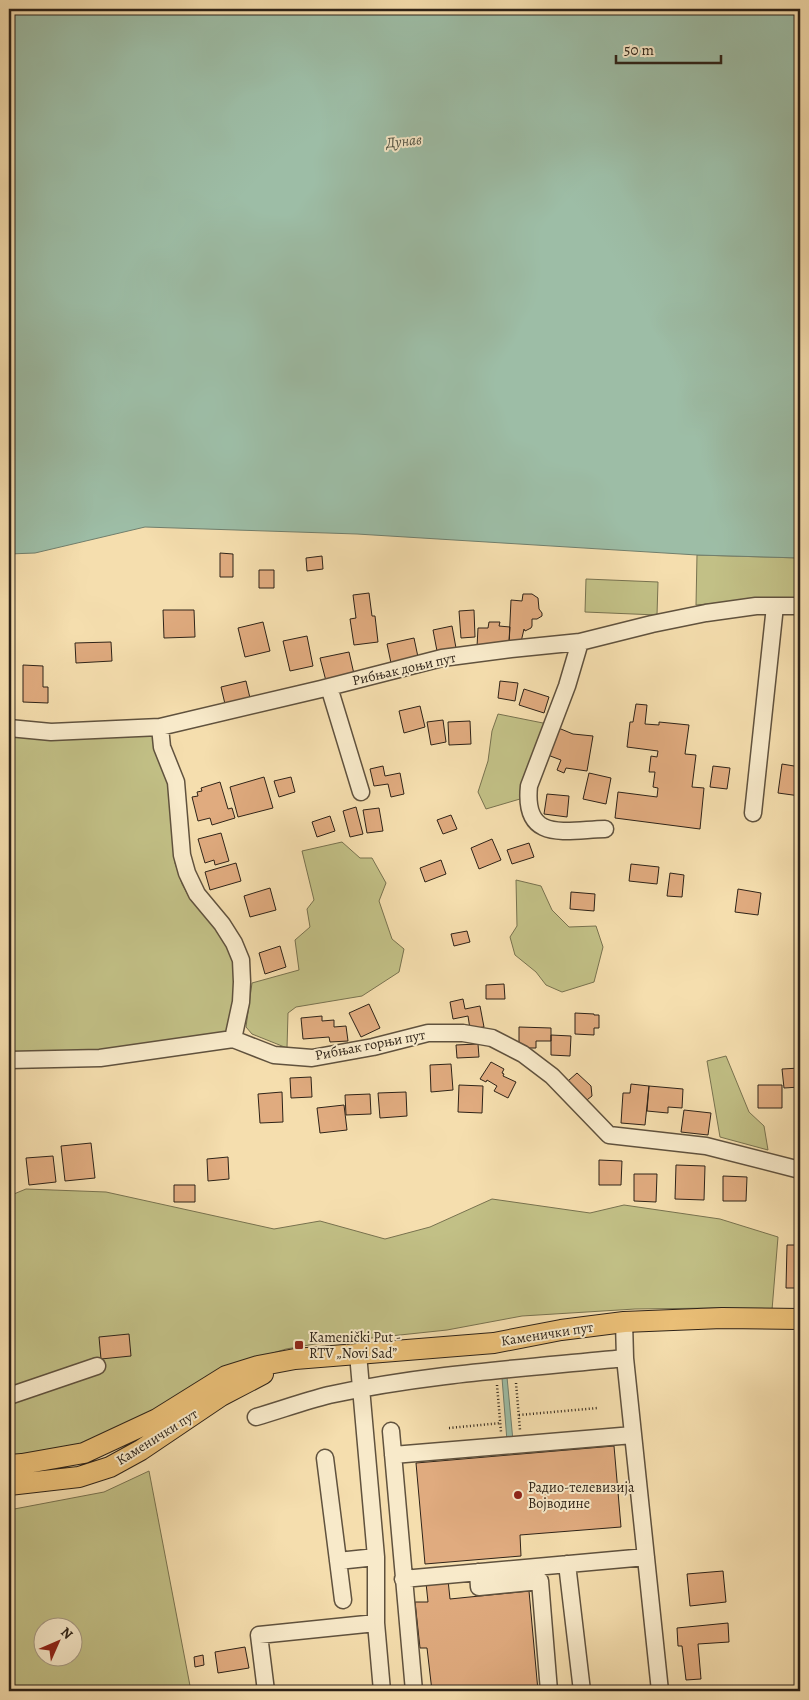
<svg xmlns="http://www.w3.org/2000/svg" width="809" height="1700" viewBox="0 0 809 1700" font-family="Alegreya,serif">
<rect width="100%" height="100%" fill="#f5deae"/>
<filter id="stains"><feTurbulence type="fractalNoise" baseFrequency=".004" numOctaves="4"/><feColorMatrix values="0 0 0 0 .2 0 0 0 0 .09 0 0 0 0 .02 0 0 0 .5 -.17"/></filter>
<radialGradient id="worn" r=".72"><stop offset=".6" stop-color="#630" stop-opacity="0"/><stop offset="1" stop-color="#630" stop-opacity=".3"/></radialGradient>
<path fill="#c2c086" stroke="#78724f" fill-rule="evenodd" d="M 697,555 L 800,558 L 800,598 L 773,598 L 696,605 Z
M 586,579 L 658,582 L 657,615 L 585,612 Z
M 498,714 L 548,724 L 520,799 L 486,809 L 478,792 L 488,761 L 492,731 Z
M 9,734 L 152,734 L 154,748 L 168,778 L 175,863 L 182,884 L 189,897 L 216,926 L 235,961 L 236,976 L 229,1034 L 103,1052 L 9,1055 Z
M 342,842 L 360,858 L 372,858 L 386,883 L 379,901 L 392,939 L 404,949 L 399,972 L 362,996 L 296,1007 L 288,1013 L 287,1048 L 252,1034 L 246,1027 L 252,983 L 299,970 L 295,940 L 310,927 L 307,909 L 314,900 L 302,851 Z
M 516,880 L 541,886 L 552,910 L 569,927 L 596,926 L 603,947 L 594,982 L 562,992 L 546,985 L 536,972 L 515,955 L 510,937 L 517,926 Z
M 726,1056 L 749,1112 L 764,1126 L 768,1150 L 720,1137 L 707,1061 Z
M 26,1189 L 106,1192 L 274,1229 L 320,1221 L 385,1239 L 430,1227 L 492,1199 L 590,1213 L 624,1205 L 720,1219 L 778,1237 L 772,1310 L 714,1308 L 635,1309 L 522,1316 L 447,1330 L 315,1344 L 286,1349 L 250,1360 L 89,1448 L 9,1456 L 9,1196 Z
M 149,1471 L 191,1691 L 11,1691 L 9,1685 L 9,1510 L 104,1492 ZM 42,1628 L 72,1628 L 72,1658 L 42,1658 Z"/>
<path fill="#9dbda6" stroke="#717f6d" d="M 9,9 L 800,9 L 800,558 L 697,555 L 357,534 L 145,527 L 35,553 L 9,554 Z
M 507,1377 L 513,1441 L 507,1441 L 502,1378 Z"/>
<path fill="#e0ab7f" stroke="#2e2318" d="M 220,553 L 233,554 L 233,577 L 220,577 Z
M 322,556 L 323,569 L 307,571 L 306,558 Z
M 259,570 L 274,570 L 274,588 L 259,588 Z
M 369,593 L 372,616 L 375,616 L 378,642 L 354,645 L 350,619 L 356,618 L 353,595 Z
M 523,594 L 532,594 L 538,598 L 539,609 L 542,613 L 542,616 L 537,619 L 532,619 L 532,626 L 531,628 L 525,631 L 524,629 L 521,642 L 509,643 L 511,600 L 522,601 Z
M 163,610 L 194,610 L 195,637 L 164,638 Z
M 474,610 L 475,637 L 461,638 L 459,611 Z
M 263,622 L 270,651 L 245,657 L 238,628 Z
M 489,622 L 500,622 L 499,626 L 510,627 L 509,643 L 477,647 L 478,628 L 488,628 Z
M 452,626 L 456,648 L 437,651 L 433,630 Z
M 307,636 L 313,666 L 290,671 L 283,641 Z
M 414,638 L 418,657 L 391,663 L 387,644 Z
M 111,642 L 112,661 L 76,663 L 75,643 Z
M 349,652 L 354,674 L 326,681 L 320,658 Z
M 23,665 L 43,666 L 43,687 L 48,687 L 48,703 L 23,702 Z
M 246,681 L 250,698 L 225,704 L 221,687 Z
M 500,681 L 518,683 L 515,701 L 498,698 Z
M 524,689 L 549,697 L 544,713 L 519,705 Z
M 636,704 L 647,705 L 645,724 L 659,725 L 659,722 L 689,725 L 685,754 L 696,755 L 692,787 L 704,788 L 700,829 L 615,818 L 618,792 L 657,797 L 658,788 L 653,787 L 655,772 L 649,772 L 651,756 L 657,757 L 658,751 L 627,747 L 630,722 L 633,722 Z
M 420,706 L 425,727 L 404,733 L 399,711 Z
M 443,720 L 446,742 L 431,745 L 427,722 Z
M 470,721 L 471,744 L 449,745 L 448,722 Z
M 556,727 L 573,734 L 593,736 L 587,771 L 566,768 L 564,773 L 557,770 L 561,760 L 545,754 Z
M 782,764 L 800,767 L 800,796 L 778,793 Z
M 383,766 L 385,776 L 400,773 L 404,794 L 391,797 L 388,784 L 374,786 L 370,769 Z
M 713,766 L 730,768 L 727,789 L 710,787 Z
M 589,773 L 611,778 L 606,804 L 583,799 Z
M 264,777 L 273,808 L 238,817 L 230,787 Z
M 291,777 L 295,792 L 279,797 L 274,781 Z
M 220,782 L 228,809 L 232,808 L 235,818 L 212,825 L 210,818 L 198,821 L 192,797 L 198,796 L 197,792 L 202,791 L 201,788 Z
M 547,794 L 569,796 L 567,817 L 544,814 Z
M 356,807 L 363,834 L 350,837 L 343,811 Z
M 379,808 L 383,831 L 367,833 L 363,810 Z
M 451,815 L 457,829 L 443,834 L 437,820 Z
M 330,816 L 335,831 L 317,837 L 312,822 Z
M 221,833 L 229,861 L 215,865 L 214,860 L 205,863 L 198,839 Z
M 492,839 L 501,860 L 479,869 L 471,848 Z
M 529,843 L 534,857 L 512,864 L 507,850 Z
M 441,860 L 446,874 L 425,882 L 420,868 Z
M 236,863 L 241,881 L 210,890 L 205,872 Z
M 631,864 L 659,867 L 657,884 L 629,881 Z
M 670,873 L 684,875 L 682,897 L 667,896 Z
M 270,888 L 276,910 L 250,917 L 244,896 Z
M 738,889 L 761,893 L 758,915 L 735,912 Z
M 571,892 L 595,894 L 594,911 L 570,909 Z
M 467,931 L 470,942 L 454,946 L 451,934 Z
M 280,946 L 286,967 L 265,974 L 259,953 Z
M 504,984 L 505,999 L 486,999 L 486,985 Z
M 463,999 L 465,1009 L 480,1006 L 484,1027 L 470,1029 L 468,1016 L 453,1019 L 450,1002 Z
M 369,1004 L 380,1028 L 361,1037 L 349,1013 Z
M 575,1013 L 594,1014 L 594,1015 L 599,1015 L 599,1028 L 594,1028 L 594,1035 L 575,1034 Z
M 322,1016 L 322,1021 L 334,1020 L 334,1027 L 346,1026 L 348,1041 L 330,1042 L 329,1037 L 303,1039 L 301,1018 Z
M 519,1027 L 551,1028 L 551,1041 L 536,1041 L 536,1048 L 519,1048 Z
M 551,1035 L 571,1036 L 570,1056 L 551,1055 Z
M 478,1044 L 479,1057 L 457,1058 L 456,1045 Z
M 491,1062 L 504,1069 L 502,1073 L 504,1074 L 503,1076 L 516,1082 L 508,1098 L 494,1091 L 497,1086 L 487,1080 L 486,1082 L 480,1079 Z
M 451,1064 L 453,1090 L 431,1092 L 430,1065 Z
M 800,1068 L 800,1087 L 784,1088 L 782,1069 Z
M 577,1073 L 591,1086 L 592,1096 L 583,1103 L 568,1081 Z
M 311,1077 L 312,1097 L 291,1098 L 290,1078 Z
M 9,1078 L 11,1078 L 12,1103 L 9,1103 Z
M 631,1084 L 649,1086 L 645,1125 L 621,1123 L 623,1093 L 630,1093 Z
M 459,1085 L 483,1086 L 482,1113 L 458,1112 Z
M 758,1085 L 782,1085 L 782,1108 L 758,1108 Z
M 649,1086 L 683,1089 L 682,1108 L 668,1107 L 668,1113 L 647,1111 Z
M 282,1092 L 283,1122 L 260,1123 L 258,1094 Z
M 406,1092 L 407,1116 L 380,1118 L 378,1093 Z
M 370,1094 L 371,1114 L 346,1115 L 345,1095 Z
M 344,1105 L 347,1130 L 320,1133 L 317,1108 Z
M 684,1110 L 711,1113 L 708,1135 L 681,1132 Z
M 91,1143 L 95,1178 L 65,1181 L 61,1146 Z
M 53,1156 L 56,1182 L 29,1185 L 26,1158 Z
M 228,1157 L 229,1179 L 208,1181 L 207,1159 Z
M 599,1160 L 622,1161 L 621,1185 L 599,1185 Z
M 676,1165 L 705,1166 L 704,1200 L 675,1199 Z
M 634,1174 L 657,1174 L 656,1202 L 634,1201 Z
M 723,1176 L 747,1177 L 746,1201 L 723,1201 Z
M 174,1185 L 195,1185 L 195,1202 L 174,1202 Z
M 787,1245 L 800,1245 L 800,1288 L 786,1288 Z
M 129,1334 L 131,1356 L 101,1359 L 99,1337 Z
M 614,1446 L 621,1527 L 520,1535 L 521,1556 L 425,1564 L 416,1463 Z
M 723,1571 L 726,1602 L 690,1606 L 687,1574 Z
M 448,1580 L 450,1599 L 529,1591 L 538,1691 L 432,1691 L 427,1648 L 420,1648 L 415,1602 L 428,1602 L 426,1583 Z
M 728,1623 L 729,1642 L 698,1644 L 701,1679 L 686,1680 L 682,1646 L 678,1646 L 677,1628 Z
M 245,1647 L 249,1668 L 218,1673 L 215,1652 Z
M 203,1655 L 204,1665 L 195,1667 L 194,1657 Z"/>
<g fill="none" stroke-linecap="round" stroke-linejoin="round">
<g stroke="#60523e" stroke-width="19">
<path id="minor" d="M 580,642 L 567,686 L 529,786 C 523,843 565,830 605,829
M 329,687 L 361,792
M 160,727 L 162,747 L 176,782 L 182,855 L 187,873 L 197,894 L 222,924 L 234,943 L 241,960 L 242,982 L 241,1002 L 233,1039
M 9,728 L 51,732 L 160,727 L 321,689 L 442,658 L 511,649 L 580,642 L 652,624 L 706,613 L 756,606 L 800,606
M 753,813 L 775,606
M 9,1060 L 100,1058 L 233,1039 L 274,1055 L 312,1058 L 373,1047 L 428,1033 L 463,1033 L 492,1038 L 523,1054 L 552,1076 L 609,1135 L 706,1146 L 800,1170
M 624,1322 L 625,1358 L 660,1691
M 358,1354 L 376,1557 L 376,1623 L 382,1691
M 9,1396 L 97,1366
M 256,1417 C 280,1410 305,1401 329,1395 C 426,1374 526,1368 625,1358
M 391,1431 L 414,1691
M 393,1455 L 633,1435
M 325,1458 L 343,1600
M 338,1561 L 376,1557
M 567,1564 L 582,1691
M 478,1572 L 479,1587 L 540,1581 L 549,1691
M 403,1579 L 646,1557
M 266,1691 L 259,1635 L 376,1623"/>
</g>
<g stroke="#2e2318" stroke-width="22">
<path id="major" d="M 9,1465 L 22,1464 L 84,1453 L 157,1419 L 226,1376 L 258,1366 L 295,1359 L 494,1343 L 561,1330 L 624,1322 L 722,1318 L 800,1319
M 9,1485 L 79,1477 L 110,1467 L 141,1450 L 221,1396 L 263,1374"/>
</g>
<path stroke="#2e2318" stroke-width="2.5" stroke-dasharray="1 2.5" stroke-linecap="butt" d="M 516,1383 L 520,1430
M 497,1385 L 501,1432
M 519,1415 L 598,1408
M 449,1428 L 501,1423"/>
<use href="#minor" stroke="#f8eaca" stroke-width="16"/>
<use href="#major" stroke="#eabf77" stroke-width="20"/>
</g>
<g fill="#8f2418" stroke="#f8eaca" stroke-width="2">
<rect x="294" y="1340" width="10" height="10" rx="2.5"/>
<circle cx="518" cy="1495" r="5"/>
</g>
<g text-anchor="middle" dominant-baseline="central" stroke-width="4" stroke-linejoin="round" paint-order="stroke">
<g font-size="14" fill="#2e2318" stroke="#f8eaca">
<text transform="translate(404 669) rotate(-13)">Рибњак доњи пут</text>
<text transform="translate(370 1045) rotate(-11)">Рибњак горњи пут</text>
<text transform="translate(547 1334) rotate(-9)">Каменички пут</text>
<text transform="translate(157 1437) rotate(-32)">Каменички пут</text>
</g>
<g font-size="14" fill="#2e2318" stroke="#f8eaca" text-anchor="start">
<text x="309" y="1337">Kamenički Put -<tspan x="309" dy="16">RTV „Novi Sad”</tspan></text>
<text x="528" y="1487">Радио-телевизија<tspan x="528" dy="16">Војводине</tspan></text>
</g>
<g font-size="15" font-style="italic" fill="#4f5143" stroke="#f8eaca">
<text transform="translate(404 141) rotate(-6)">Дунав</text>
</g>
</g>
<rect width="809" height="1700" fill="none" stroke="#f5deae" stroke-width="30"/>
<rect x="10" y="10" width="789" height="1680" fill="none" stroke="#2e2318" stroke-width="2.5"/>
<rect x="15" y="15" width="779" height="1670" fill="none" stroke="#2e2318"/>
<g transform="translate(58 1642) rotate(45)"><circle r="24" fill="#f8eaca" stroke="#a79a83"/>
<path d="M0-4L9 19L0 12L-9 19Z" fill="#8f2418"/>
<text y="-8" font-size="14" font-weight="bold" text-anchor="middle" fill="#2e2318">N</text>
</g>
<path d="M616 55v8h105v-8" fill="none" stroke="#2e2318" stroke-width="2.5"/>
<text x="624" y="55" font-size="15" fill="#2e2318" stroke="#f8eaca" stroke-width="4" paint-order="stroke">50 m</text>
<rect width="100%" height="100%" filter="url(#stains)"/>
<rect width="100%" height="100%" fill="url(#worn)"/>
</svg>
